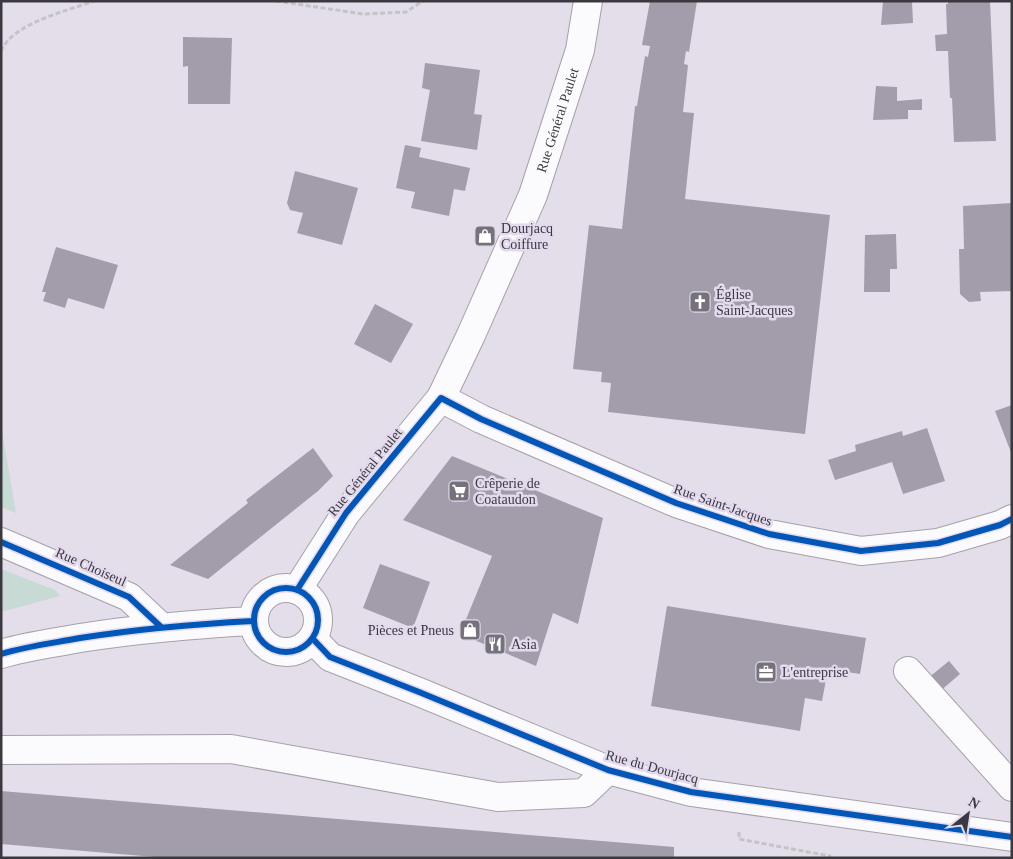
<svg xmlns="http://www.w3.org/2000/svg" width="1013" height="859" viewBox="0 0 1013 859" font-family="Georgia,serif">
<rect width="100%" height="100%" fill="#e4deea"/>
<path fill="#c7dad4" d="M 1,425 L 16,513 L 1,507 Z
M 1,569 L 55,590 L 60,596 L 1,612 Z"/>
<path fill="#a39caa" d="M 650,1 L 697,1 L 689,52 L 686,51 L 684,64 L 688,65 L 683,112 L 694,113 L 685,199 L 830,215 L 805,434 L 608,412 L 611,383 L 601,382 L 602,372 L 573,369 L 589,225 L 622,229 L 635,106 L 637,106 L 645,56 L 648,57 L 650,46 L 642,45 Z
M 883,1 L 912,1 L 913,23 L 881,25 Z
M 948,1 L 990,1 L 996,141 L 954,142 L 952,98 L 950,98 L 948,51 L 936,51 L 935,35 L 947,34 L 946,4 L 948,4 Z
M 183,37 L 232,38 L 230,104 L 188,104 L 188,66 L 183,67 Z
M 425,63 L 480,70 L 474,114 L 482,115 L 477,150 L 421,141 L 430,90 L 422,88 Z
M 876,86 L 897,87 L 897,101 L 922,99 L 922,110 L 908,110 L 908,119 L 873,120 Z
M 405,145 L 421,148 L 419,157 L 470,168 L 465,191 L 454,189 L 449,216 L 411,208 L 415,192 L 396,188 Z
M 295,171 L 358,188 L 342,245 L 297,233 L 303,213 L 290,210 L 287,203 Z
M 1012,203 L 1012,291 L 980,292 L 981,301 L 969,302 L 960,294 L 959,249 L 964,249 L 963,206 Z
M 896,234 L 897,269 L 890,269 L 890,292 L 864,292 L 865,235 Z
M 56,247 L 118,265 L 104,309 L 68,298 L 65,308 L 43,301 L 46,292 L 42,292 Z
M 375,304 L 413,324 L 391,363 L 354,344 Z
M 1012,405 L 1012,455 L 995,411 Z
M 927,428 L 945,481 L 903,494 L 892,462 L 835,480 L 828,460 L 856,451 L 855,445 L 902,431 L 903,436 Z
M 313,448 L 333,476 L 318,491 L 208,579 L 170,565 L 248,503 L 246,500 Z
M 452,456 L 603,518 L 578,624 L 553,613 L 536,666 L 460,634 L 492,556 L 403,520 Z
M 380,564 L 430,582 L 413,628 L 363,608 Z
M 667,606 L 866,638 L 860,674 L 828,669 L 822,701 L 805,698 L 800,731 L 651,706 Z
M 949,661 L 960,674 L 939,692 L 927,679 Z
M 1,791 L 674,847 L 674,858 L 167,858 L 1,844 Z"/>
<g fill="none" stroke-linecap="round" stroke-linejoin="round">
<g stroke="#a5a1a9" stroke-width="30">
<g id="minor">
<path d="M 441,398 L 481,419 L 676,503 L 769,534 L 861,551 L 938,543 L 1000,525 L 1012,519"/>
<path d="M 1,542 L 129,597 L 161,627"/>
<path id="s1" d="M 297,590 L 346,513 L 441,398 L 471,335 L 533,195 L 580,50 L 588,1"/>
<path d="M 908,671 L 1012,787"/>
<path d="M 1,750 L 231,749 L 498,797 L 584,793 L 608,770"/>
</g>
</g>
<g stroke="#a5a1a9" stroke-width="30">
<path id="major" d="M254 620a32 32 0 1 1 64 0a32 32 0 1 1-64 0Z
M 313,639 L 330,657 L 419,692 L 608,770 L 691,792 L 1012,837
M 1,654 C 27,646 54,643 80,638 C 138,629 195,624 253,621"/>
</g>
<path stroke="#c5c3c7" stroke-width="3" stroke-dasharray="5 2.5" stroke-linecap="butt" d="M 276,1 L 363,14 L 406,12 L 423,1
M 1,51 C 13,23 67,11 94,1
M 739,832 L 739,839 L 830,856 L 830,858"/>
<use href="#minor" stroke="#fbfafc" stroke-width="28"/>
<use href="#major" stroke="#fbfafc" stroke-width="28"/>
<g stroke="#e3daee" stroke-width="9">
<path id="cycleway" d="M 1,542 L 129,597 L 161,627
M254 620a32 32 0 1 1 64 0a32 32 0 1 1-64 0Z
M 297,590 L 346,513 L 441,398 L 481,419 L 676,503 L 769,534 L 861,551 L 938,543 L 1000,525 L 1012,519
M 313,639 L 330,657 L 419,692 L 608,770 L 691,792 L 1012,837
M 1,654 C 27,646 54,643 80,638 C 138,629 195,624 253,621"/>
</g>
<use href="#cycleway" stroke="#0057b8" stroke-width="6"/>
</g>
<defs>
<g id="shop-square" transform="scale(1.125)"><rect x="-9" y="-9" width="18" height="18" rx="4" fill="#76727b" stroke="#e3daee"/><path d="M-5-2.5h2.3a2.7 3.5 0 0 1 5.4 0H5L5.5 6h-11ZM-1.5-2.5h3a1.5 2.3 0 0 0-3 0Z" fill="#fff"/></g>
<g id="church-square" transform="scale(1.125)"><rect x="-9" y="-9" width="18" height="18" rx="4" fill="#76727b" stroke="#e3daee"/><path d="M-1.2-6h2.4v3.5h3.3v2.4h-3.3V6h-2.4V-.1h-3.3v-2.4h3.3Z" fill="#fff"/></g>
<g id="supermarket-square" transform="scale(1.125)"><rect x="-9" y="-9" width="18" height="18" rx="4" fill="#76727b" stroke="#e3daee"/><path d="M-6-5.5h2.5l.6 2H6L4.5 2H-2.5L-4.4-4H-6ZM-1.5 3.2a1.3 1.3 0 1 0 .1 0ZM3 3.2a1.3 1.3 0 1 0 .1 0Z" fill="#fff"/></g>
<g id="restaurant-square" transform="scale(1.125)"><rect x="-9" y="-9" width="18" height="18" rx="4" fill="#76727b" stroke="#e3daee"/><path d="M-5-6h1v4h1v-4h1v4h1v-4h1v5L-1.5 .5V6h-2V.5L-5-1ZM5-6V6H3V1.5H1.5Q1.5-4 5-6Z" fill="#fff"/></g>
<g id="office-square" transform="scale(1.125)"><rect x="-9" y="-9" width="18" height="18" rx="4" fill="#76727b" stroke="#e3daee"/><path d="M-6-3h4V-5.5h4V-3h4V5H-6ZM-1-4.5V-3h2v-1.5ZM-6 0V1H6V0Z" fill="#fff"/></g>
</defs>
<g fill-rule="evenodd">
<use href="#shop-square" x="485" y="236"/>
<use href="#church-square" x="700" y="302"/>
<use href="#supermarket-square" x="459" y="491"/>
<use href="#shop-square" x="470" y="630"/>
<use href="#restaurant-square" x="495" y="644"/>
<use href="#office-square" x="766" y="672"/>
</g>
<g text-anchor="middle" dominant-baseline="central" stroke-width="5" stroke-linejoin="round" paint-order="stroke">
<g font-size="14" fill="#3b383f" stroke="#e3daee">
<text stroke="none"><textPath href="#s1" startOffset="542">Rue Général Paulet</textPath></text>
<text transform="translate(365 472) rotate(-51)">Rue Général Paulet</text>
<text transform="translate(723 505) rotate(19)">Rue Saint-Jacques</text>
<text transform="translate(91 567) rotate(24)">Rue Choiseul</text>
<text transform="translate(652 767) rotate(15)">Rue du Dourjacq</text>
</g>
<g font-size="14" fill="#3b383f" stroke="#e3daee" text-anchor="start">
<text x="501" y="228">Dourjacq<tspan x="501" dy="16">Coiffure</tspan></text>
<text x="716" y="294">Église<tspan x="716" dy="16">Saint-Jacques</tspan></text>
<text x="475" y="483">Crêperie de<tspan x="475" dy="16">Coataudon</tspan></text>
<text x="454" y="630" text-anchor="end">Pièces et Pneus</text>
<text x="511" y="644">Asia</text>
<text x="782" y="672">L'entreprise</text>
</g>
</g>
<rect width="1013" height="859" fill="none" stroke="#3b383f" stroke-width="5"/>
<g transform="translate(968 814) rotate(30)" stroke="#e3daee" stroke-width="4" paint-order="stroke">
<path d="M0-4L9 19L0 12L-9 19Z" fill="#3b383f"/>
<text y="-8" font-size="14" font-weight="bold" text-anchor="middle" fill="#3b383f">N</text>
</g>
</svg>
